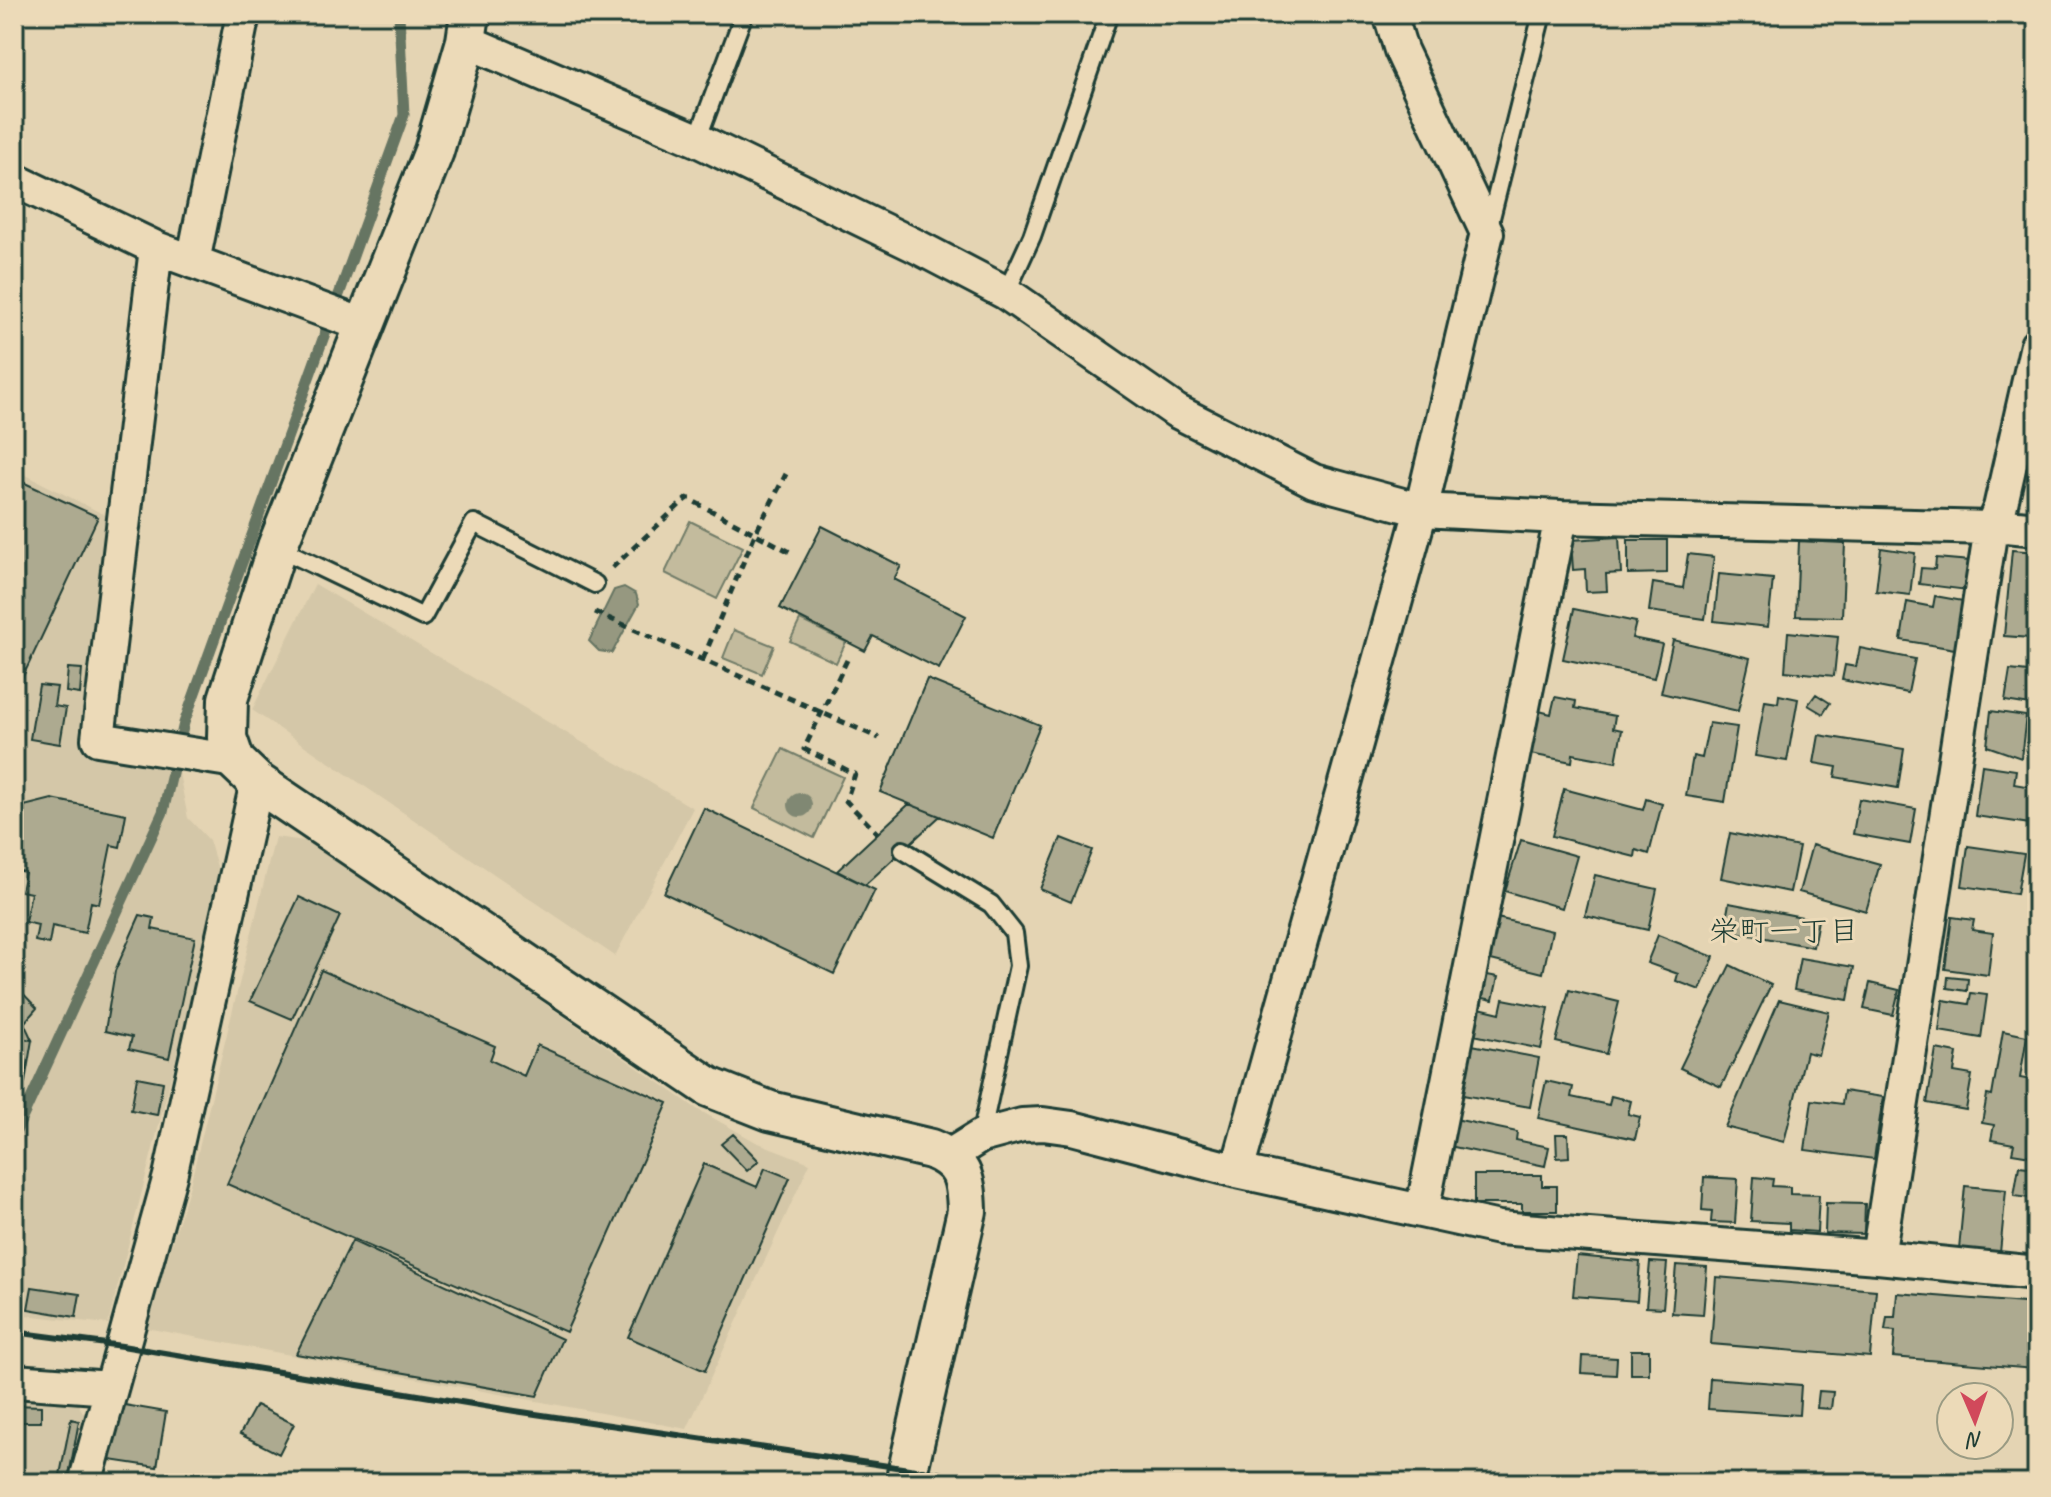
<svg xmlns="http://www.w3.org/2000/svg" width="2051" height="1497" viewBox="0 0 2051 1497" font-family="Caveat,'Klee One',sans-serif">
<rect width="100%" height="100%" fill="#e4d4b3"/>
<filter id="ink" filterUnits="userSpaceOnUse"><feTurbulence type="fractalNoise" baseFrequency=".0125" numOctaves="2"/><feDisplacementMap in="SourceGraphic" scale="16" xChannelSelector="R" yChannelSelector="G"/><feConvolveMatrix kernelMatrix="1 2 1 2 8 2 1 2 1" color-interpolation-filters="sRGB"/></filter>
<g filter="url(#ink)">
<path fill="#d4c7a8" d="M 14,469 L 109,517 L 82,746 L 170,761 L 170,769 L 179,773 L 188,818 L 209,840 L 219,873 L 214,910 L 108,1324 L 14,1314 Z
M 315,584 L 693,808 L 615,956 L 252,710 Z
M 275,837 L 312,842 L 697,1109 L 756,1142 L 810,1163 L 687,1429 L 146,1328 L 190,1185 Z
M 14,1396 L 76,1400 L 85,1416 L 72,1483 L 14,1483 Z"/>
<path fill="#c3bb9d" stroke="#717c68" stroke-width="2" d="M 690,521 L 743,547 L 717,599 L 665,573 Z
M 800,620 L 846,642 L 836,663 L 790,641 Z
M 734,630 L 774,646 L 762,674 L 723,658 Z
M 783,749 L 843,777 L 814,838 L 754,808 Z"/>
<path fill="#969880" stroke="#667462" stroke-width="2" d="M 624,587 L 636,594 L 639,604 L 612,653 L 599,651 L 589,641 L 614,590 Z"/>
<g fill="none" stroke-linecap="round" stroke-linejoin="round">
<path stroke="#667462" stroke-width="11" d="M 14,1136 L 163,812 L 184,723 L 404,115 L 399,14"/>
</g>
<path fill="#adaa90" stroke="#1f3d34" stroke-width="2" d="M 14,478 L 98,517 L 26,670 L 14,664 Z
M 822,526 L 901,566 L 894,579 L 966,616 L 939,669 L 873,636 L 865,651 L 780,608 Z
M 1619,537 L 1621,573 L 1606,574 L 1607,591 L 1586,592 L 1585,569 L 1573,570 L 1571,540 Z
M 1628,540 L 1667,540 L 1667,573 L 1628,574 Z
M 1799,541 L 1845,543 L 1842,617 L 1796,616 Z
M 1881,548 L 1915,553 L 1910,595 L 1876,591 Z
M 2012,550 L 2037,552 L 2037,649 L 2029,648 L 2030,638 L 2004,636 Z
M 1688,554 L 1714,557 L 1705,619 L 1649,611 L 1653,583 L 1683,588 Z
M 1936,558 L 1970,561 L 1967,590 L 1919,584 L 1921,568 L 1935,569 Z
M 1719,574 L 1773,579 L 1768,627 L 1714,621 Z
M 1935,596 L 1963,601 L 1955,649 L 1901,640 L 1907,602 L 1933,607 Z
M 1574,609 L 1636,622 L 1632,638 L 1662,644 L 1654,678 L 1563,659 Z
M 1788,632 L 1838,637 L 1834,676 L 1785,671 Z
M 1673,640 L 1750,658 L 1738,711 L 1661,693 Z
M 1860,648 L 1915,659 L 1908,693 L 1842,680 L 1845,665 L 1856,667 Z
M 14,664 L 26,670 L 14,695 Z
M 68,668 L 82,669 L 80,694 L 66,692 Z
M 2010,670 L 2037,673 L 2037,706 L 2005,701 Z
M 927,679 L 1040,725 L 993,838 L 880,792 Z
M 39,685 L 57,687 L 54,706 L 66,708 L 60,744 L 30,739 Z
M 1816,694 L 1830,703 L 1823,714 L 1808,705 Z
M 1779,695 L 1798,699 L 1787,761 L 1755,756 L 1765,701 L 1778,703 Z
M 1555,697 L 1576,701 L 1575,708 L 1615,716 L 1613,728 L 1622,730 L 1616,762 L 1573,754 L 1572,762 L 1530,754 L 1539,711 L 1551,714 Z
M 1991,711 L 2026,716 L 2021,758 L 1987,746 Z
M 1709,723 L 1737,727 L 1725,802 L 1686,796 L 1693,756 L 1702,758 Z
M 1819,735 L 1904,749 L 1898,788 L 1835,777 L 1837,767 L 1814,763 Z
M 1982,765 L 2016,770 L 2014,784 L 2037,788 L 2037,825 L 1975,816 Z
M 1564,789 L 1643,810 L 1646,799 L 1662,804 L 1649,854 L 1636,850 L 1635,857 L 1552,836 Z
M 52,799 L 126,814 L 120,847 L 111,845 L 99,904 L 91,902 L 85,933 L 52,926 L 49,944 L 35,941 L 38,925 L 25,922 L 31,893 L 21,891 L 25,872 L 14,870 L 14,858 L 24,806 Z
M 1859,799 L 1916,809 L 1910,844 L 1853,834 Z
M 909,804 L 940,816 L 865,885 L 837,871 Z
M 704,808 L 875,890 L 834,974 L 664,893 Z
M 1730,833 L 1799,847 L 1790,892 L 1721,878 Z
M 1061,838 L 1092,850 L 1071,902 L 1040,889 Z
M 1521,840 L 1577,856 L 1562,908 L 1505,891 Z
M 2033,840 L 2037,840 L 2037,887 L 2027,886 Z
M 1812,845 L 1880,864 L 1866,911 L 1799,892 Z
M 1968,846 L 2024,854 L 2017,894 L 1962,886 Z
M 1595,875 L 1657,889 L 1648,930 L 1585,916 Z
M 299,897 L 340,916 L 292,1019 L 250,1001 Z
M 1729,903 L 1818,920 L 1813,947 L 1724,930 Z
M 140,915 L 154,918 L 152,929 L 195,938 L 169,1058 L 129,1049 L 132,1037 L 105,1031 L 115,971 Z
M 1952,917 L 1974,920 L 1972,930 L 1993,933 L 1988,975 L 1945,969 Z
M 1497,918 L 1552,931 L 1543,973 L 1487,959 Z
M 1658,935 L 1714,957 L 1700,990 L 1676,981 L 1678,974 L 1647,963 Z
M 1800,958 L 1854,967 L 1848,1000 L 1794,990 Z
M 1730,965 L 1771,985 L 1721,1087 L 1680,1068 Z
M 321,970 L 495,1046 L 490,1060 L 524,1076 L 537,1045 L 668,1103 L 566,1332 L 227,1184 Z
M 1482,974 L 1498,977 L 1493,1000 L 1478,997 Z
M 1948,977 L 1968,979 L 1967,991 L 1947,988 Z
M 1870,983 L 1899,990 L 1893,1015 L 1864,1009 Z
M 14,984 L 37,1008 L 24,1023 L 32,1040 L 14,1038 Z
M 1569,990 L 1619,1002 L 1606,1054 L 1556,1042 Z
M 1971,993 L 1987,995 L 1981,1038 L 1939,1031 L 1943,1000 L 1969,1004 Z
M 1503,999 L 1549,1008 L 1541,1049 L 1469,1034 L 1475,1007 L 1500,1013 Z
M 1779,1000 L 1829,1012 L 1818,1055 L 1806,1052 L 1784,1142 L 1725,1127 Z
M 2003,1031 L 2027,1036 L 2020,1078 L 2037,1081 L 2037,1157 L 2012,1153 L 2014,1144 L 1991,1140 L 1994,1125 L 1982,1123 L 1987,1095 L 1992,1096 Z
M 14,1038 L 32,1040 L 25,1082 L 14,1080 Z
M 1467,1044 L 1539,1058 L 1530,1107 L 1457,1094 Z
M 1936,1049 L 1957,1053 L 1954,1072 L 1972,1075 L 1966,1110 L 1927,1103 Z
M 137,1077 L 163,1082 L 157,1115 L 131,1110 Z
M 1546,1081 L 1573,1087 L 1571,1097 L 1609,1105 L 1611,1096 L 1631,1101 L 1628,1114 L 1640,1117 L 1635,1139 L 1538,1118 Z
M 1844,1091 L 1883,1097 L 1874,1159 L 1805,1150 L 1812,1100 L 1842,1104 Z
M 1455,1119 L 1517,1132 L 1516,1140 L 1549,1147 L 1545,1166 L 1449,1146 Z
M 733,1134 L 759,1161 L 747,1171 L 721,1144 Z
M 1556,1134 L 1568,1134 L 1569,1157 L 1557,1158 Z
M 704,1164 L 757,1187 L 765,1168 L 790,1178 L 705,1371 L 628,1337 Z
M 2019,1166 L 2037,1168 L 2037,1199 L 2014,1196 Z
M 1474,1175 L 1542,1175 L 1542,1186 L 1557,1186 L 1557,1211 L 1522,1211 L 1522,1204 L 1474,1204 Z
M 1704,1177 L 1738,1179 L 1735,1223 L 1711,1222 L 1712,1211 L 1702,1210 Z
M 1754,1177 L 1773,1179 L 1772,1186 L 1790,1187 L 1790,1194 L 1819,1195 L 1817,1232 L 1789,1230 L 1789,1223 L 1751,1221 Z
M 1965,1186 L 2006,1190 L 2000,1253 L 1959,1249 Z
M 1826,1203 L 1865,1204 L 1864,1234 L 1825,1233 Z
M 2032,1215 L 2037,1215 L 2037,1244 L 2029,1243 Z
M 352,1241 L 562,1339 L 537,1396 L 296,1354 Z
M 1577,1256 L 1640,1262 L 1637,1301 L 1573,1296 Z
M 1650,1262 L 1667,1263 L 1663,1308 L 1646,1307 Z
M 1676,1265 L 1707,1267 L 1703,1315 L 1672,1313 Z
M 1716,1277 L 1876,1290 L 1870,1357 L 1711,1344 Z
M 32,1287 L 80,1294 L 76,1317 L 28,1309 Z
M 1897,1293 L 2037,1304 L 2034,1369 L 1893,1357 L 1895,1331 L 1885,1330 L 1887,1317 L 1895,1317 Z
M 1631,1350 L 1649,1350 L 1649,1374 L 1631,1374 Z
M 1582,1356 L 1617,1358 L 1616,1375 L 1581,1373 Z
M 1710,1378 L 1801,1385 L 1799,1415 L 1708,1409 Z
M 1819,1391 L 1833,1392 L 1831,1409 L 1817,1408 Z
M 119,1404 L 166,1412 L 157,1467 L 110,1460 Z
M 14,1405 L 41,1406 L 41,1422 L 14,1422 Z
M 256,1405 L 294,1424 L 279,1454 L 240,1434 Z
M 2035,1405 L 2037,1405 L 2037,1437 L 2033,1437 Z
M 71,1419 L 79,1421 L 68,1481 L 59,1480 Z
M 14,1476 L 50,1483 L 14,1483 Z"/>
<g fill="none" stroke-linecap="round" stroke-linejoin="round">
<g stroke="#1f3d34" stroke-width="22">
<path id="service" d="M 697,140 L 744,14
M 1488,230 L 1542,14
M 1006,293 L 1032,236 L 1109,14
M 277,547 L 423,617 L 474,523 L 595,584
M 903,850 L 991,904 L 1014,933 L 1018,966 L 981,1136"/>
</g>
<g stroke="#1f3d34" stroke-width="38">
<path id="minor" d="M 466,41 L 697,140 L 914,245 L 1006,293 L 1176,411 L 1314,481 L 1421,510 L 1561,517 L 1991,528 L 2007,526 L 2037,529
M 14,180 L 156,248 L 366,326
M 156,248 L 98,739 L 235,761
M 193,262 L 243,14
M 949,1156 L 981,1136 L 1022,1125 L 1043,1124 L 1072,1128 L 1237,1171 L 1499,1228 L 1878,1257 L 2037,1273
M 1237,1171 L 1421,510 L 1487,233 L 1401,50 L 1390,14
M 1422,1211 L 1561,517
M 1878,1257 L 1991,528 L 2000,508 L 2037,345
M 14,1381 L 111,1388
M 85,1483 L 170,1176 L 257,782"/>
</g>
<g stroke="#1f3d34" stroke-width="44">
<path id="tertiary" d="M 470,14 L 466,41 L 434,151 L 277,547 L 228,699 L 227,738 L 235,761 L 257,782 L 709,1087 L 770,1111 L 931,1149 C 963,1162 966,1178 967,1211 L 905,1483"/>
</g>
<path stroke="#1f3d34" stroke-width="5" stroke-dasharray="8 6" stroke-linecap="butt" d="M 612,568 L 687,498 L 794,554
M 595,612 L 879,738
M 703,659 L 755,534 L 786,474
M 847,660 L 804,749 L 855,774 L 846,801 L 878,834"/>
<use href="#service" stroke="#ecdab8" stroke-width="16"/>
<use href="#minor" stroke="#ecdab8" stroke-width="32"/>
<use href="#tertiary" stroke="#ecdab8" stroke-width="38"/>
<path stroke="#1f3d34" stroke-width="6" d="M 14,1332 L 122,1346 L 515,1411 L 1004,1483"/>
</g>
<circle fill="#808873" cx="800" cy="805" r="12"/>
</g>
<g text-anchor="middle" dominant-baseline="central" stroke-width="6" stroke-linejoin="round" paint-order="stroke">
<g font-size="30" fill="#1f3d34" stroke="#ecdab8">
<text x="1784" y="931">栄町一丁目</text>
</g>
</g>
<rect width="2051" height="1497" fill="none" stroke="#ecdab8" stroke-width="48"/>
<rect x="24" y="24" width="2003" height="1449" fill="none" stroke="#1f3d34" stroke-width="3" filter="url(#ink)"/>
<g transform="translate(1975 1421) rotate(178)"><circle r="38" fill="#ecdab8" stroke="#9a9b83" stroke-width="2"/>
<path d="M0-6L14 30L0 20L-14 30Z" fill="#d1495b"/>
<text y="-12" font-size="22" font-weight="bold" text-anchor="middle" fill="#1f3d34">N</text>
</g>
</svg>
